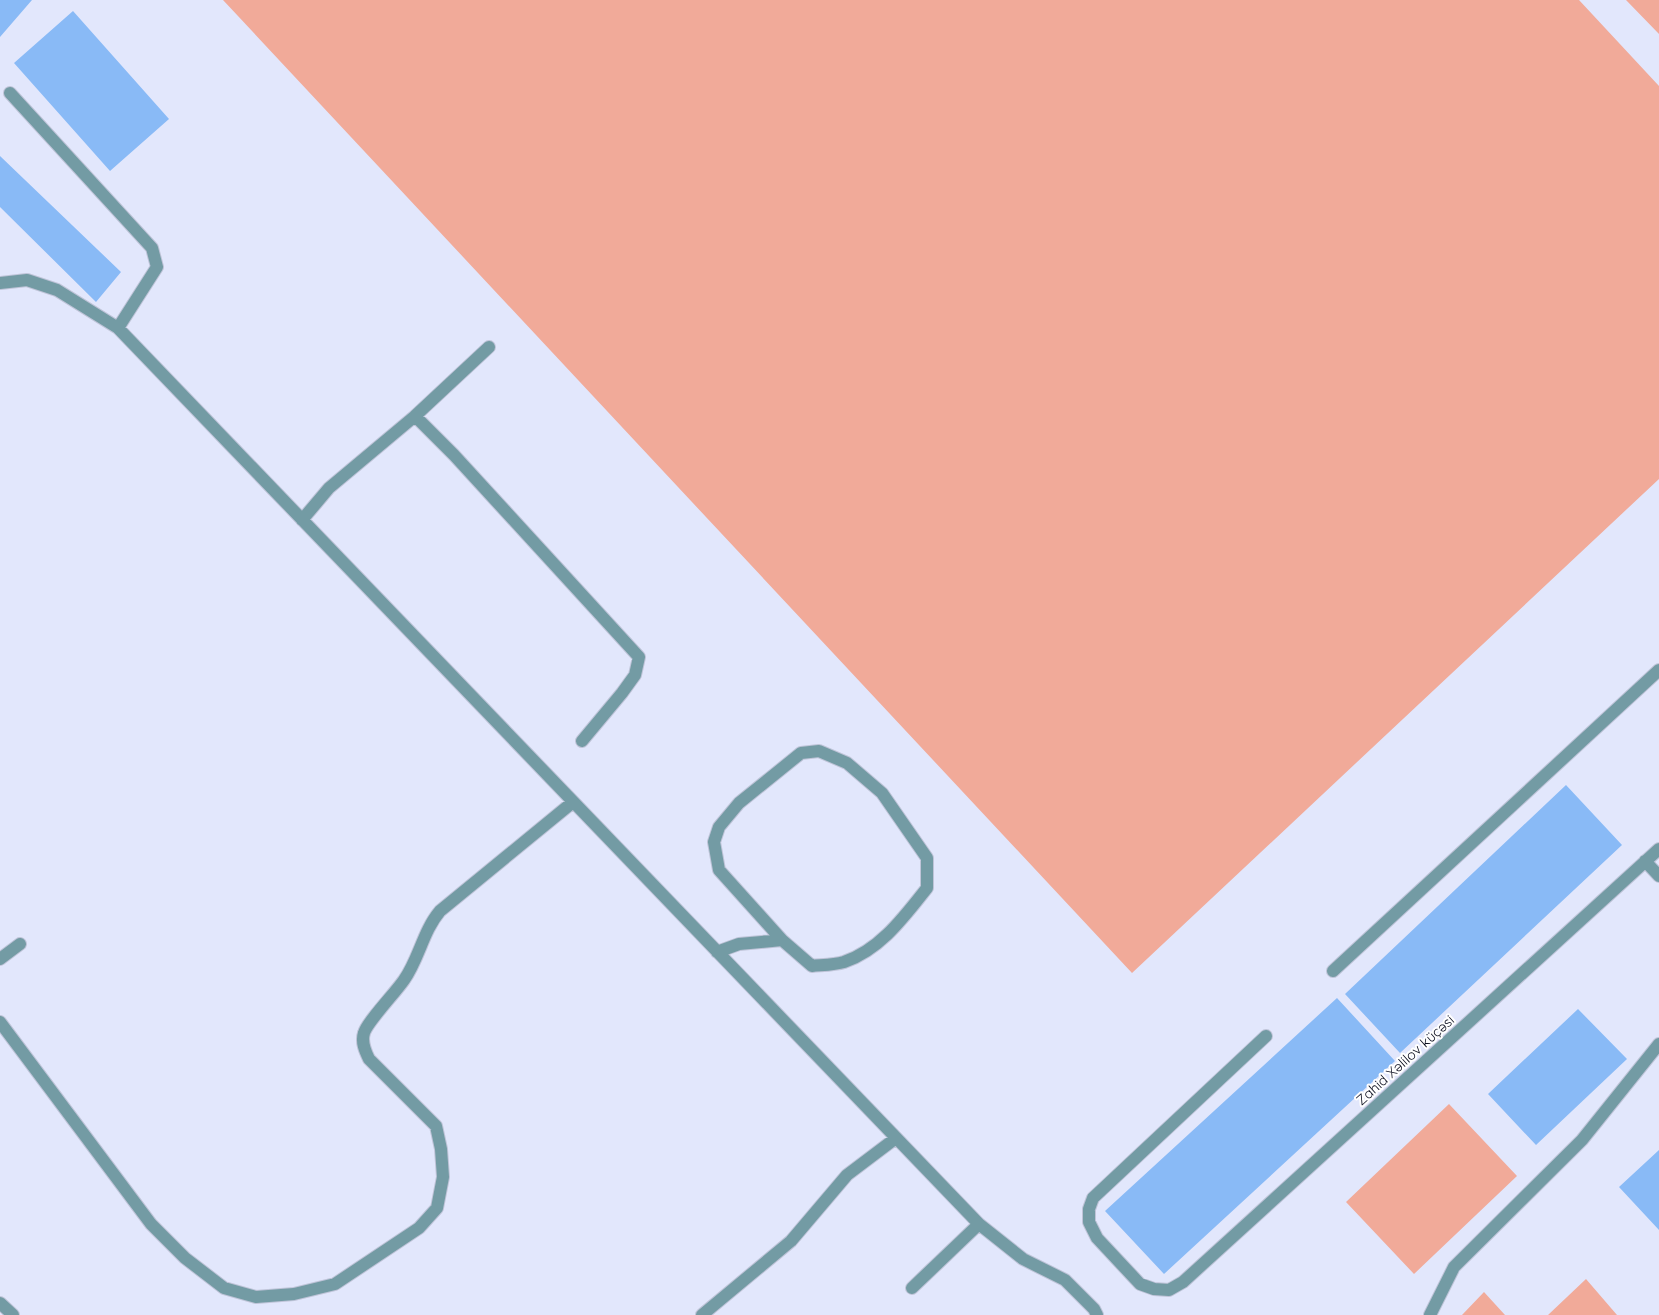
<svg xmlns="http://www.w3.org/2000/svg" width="1659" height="1315" viewBox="0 0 1659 1315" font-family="Quicksand,sans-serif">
<rect width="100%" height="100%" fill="#e2e7fc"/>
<path fill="#f1aa99" d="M 223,0 L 1579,0 L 1659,86 L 1659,479 L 1132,973 Z
M 1626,0 L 1659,0 L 1659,34 Z
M 1449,1104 L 1517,1176 L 1414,1274 L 1346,1202 Z
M 1586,1279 L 1617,1315 L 1548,1315 Z
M 1484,1292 L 1505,1315 L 1462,1315 Z"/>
<path fill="#89baf6" d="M 0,0 L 32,0 L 0,37 Z
M 73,11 L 169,119 L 110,171 L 14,63 Z
M 0,156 L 121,272 L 96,302 L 0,207 Z
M 1566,785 L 1622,845 L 1400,1053 L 1345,994 Z
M 1337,998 L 1395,1061 L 1164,1274 L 1105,1211 Z
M 1578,1009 L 1627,1059 L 1536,1145 L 1488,1094 Z
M 1659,1150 L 1659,1230 L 1619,1187 Z"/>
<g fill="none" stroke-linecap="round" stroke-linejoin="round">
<g stroke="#bfc4d8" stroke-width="14">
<path id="minor" d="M 10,93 L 152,248 L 157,267 L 118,328
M 0,283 L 27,280 L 57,290 L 118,328 L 979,1224 L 1023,1259 L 1065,1280 L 1094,1309 L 1097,1315
M 415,416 L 489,347
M 302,520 L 329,488 L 415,416 L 454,455 L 639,657 L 635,675 L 622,693 L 582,741
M 1645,861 L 1659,876
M 717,952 L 739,944 L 782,940 L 812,966 C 822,965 834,965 844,962 C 880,950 904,917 927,888 L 927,858 L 882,793 L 847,763 L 819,751 L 801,753 L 739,803 L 719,827 L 714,842 L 719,870 L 782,940
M 0,959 L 20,944
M 1333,971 L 1659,670
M 0,1022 L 151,1224 L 185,1258 L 224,1288 L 256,1297 L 294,1294 L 335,1284 L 419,1228 L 437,1208 L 443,1177 L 441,1149 L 436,1126 L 369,1059 C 365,1051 361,1042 364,1033 C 367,1022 396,992 404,980 C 419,959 423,931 440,911 L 573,802
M 1266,1036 L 1093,1198 L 1089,1209 L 1089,1222 L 1097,1238 L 1140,1284 L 1154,1289 L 1169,1290 L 1183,1282 L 1659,849
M 912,1288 L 979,1224
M 0,1303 L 13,1315
M 702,1315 L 791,1241 L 847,1175 L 896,1138
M 1430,1315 L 1454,1267 L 1582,1140 L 1659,1044"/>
</g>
<use href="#minor" stroke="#739ba4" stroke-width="12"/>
</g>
<g text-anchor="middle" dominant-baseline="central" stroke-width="4" stroke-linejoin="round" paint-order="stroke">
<g font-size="14" fill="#090c1d" stroke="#fff">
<text transform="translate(1405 1060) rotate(-42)">Zahid Xəlilov küçəsi</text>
</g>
</g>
</svg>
